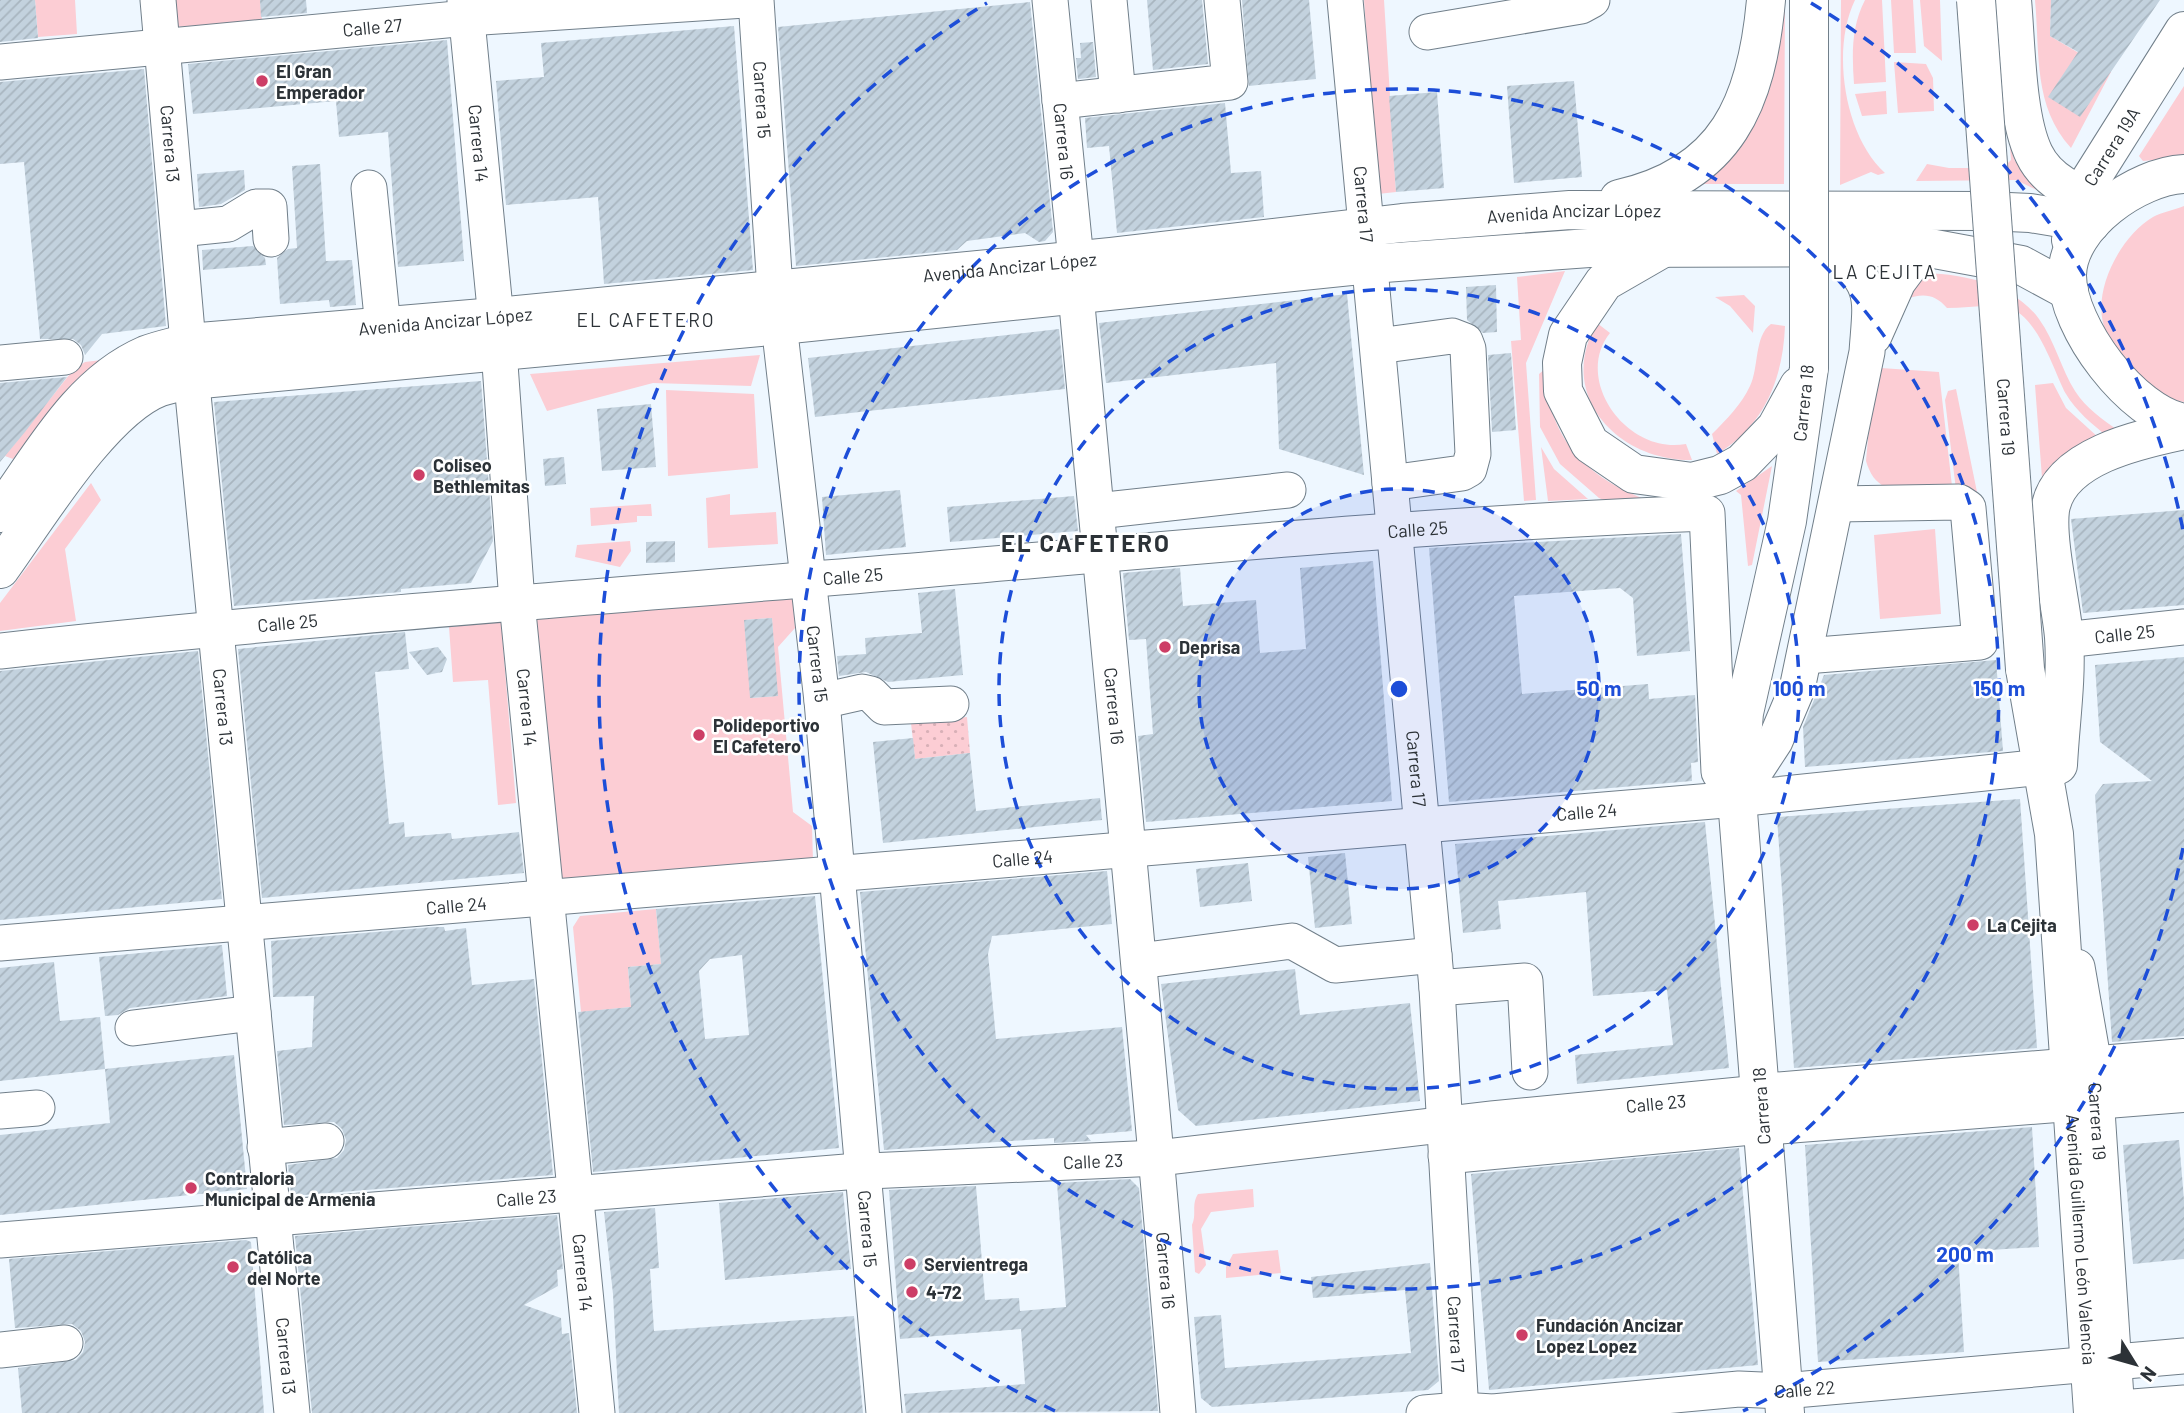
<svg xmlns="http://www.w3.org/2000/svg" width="2184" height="1413" viewBox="0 0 2184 1413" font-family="Barlow,sans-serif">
<defs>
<pattern id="park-dots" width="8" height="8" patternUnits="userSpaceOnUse" patternTransform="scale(1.75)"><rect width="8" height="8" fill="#fccdd4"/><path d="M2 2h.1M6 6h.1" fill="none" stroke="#d8b0b7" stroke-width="1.8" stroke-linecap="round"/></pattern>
<pattern id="building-hatch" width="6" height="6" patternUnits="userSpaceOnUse" patternTransform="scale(1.75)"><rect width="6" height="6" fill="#c3d2de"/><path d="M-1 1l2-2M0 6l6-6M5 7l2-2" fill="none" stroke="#a8b5bf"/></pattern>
</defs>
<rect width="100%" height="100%" fill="#eef7ff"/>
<path fill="#fccdd4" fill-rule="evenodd" d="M 35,0 L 75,0 L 77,34 L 38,37 Z
M 175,0 L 260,0 L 262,20 L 177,27 Z
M 1364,0 L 1384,0 L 1396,192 L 1378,194 Z
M 1779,0 L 1785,0 L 1784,184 L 1695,184 L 1709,179 L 1724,163 Z
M 1841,0 L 1855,0 C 1831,49 1844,136 1885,173 L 1878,175 L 1871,172 L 1840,185 Z
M 1865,0 L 1882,0 L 1886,82 L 1854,84 C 1852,55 1851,27 1865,0 Z
M 1891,0 L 1913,0 L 1916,53 L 1894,53 Z
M 1920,0 L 1940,0 L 1942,61 L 1924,46 Z
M 2035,0 L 2051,0 L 2050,36 L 2111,72 L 2071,148 C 2033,106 2040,54 2035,0 Z
M 1894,62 L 1926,64 L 1933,78 L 1934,111 L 1898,113 Z
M 2184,86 L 2184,157 L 2143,161 L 2139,156 Z
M 1886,91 L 1887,114 L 1862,116 L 1855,94 Z
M 2010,147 L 2015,161 L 2041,192 L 2016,180 L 1916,181 L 1927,164 L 1949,168 L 2003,168 L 2011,160 Z
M 2184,206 L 2184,402 C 2156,398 2141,383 2125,360 C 2119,352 2112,343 2107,334 C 2088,296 2120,236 2153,217 C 2162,212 2174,210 2184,206 Z
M 1565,271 L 1526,363 L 1536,500 L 1524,501 L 1511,341 L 1521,340 L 1517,277 Z
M 1918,273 C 1960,273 2013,283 2039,319 C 2055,341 2061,369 2075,391 C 2086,408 2103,420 2119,431 L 2107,436 C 2092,424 2076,411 2066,394 C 2053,370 2038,314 2006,307 C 1988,304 1966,308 1947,308 C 1935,294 1923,293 1906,299 Z
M 1744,295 L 1755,306 L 1753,333 L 1730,306 L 1715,297 Z
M 1597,323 L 1610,333 C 1573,379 1626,455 1686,444 L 1692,460 C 1618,461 1555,395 1597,323 Z
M 1771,324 L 1785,326 C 1783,379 1764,426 1717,454 L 1712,434 C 1727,419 1741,405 1750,386 C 1759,368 1754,336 1771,324 Z
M 1882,350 L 1881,368 L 1939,372 L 1952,486 L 1887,488 C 1875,482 1870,474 1866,461 L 1875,361 Z
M 760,355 L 751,386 L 653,383 L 547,411 L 530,374 Z
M 102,360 L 55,405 L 13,459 L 5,456 L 73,370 L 85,362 Z
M 1545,369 C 1548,439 1586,478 1650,501 L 1611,503 L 1599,498 L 1560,464 L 1540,427 L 1539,374 Z
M 2053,383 L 2066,408 L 2099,438 L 2083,442 L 2042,478 L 2035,385 Z
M 1956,389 L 1977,492 L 1957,498 L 1945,400 L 1948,391 Z
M 666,390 L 754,394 L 758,468 L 668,476 Z
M 1541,447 L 1554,469 L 1588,499 L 1548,501 Z
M 1772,466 L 1752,565 L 1748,566 L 1741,495 L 1736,491 Z
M 91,483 L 101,500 L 65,549 L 76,621 L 0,631 L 0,603 Z
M 730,494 L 730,515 L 776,512 L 778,544 L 708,548 L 706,498 Z
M 651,504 L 652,516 L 637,516 L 637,522 L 591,526 L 590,508 Z
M 1935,529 L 1941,614 L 1880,619 L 1874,535 Z
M 630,541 L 631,551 L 620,567 L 575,557 L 577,545 Z
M 792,593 L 795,628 L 778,647 L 793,812 L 812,826 L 813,861 L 555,883 L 534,615 ZM 772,618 L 777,696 L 751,698 L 745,620 Z
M 501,622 L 516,803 L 498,805 L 488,680 L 453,682 L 449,627 Z
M 656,909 L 661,964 L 628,967 L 631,1007 L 581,1012 L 573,927 L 580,916 Z
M 1253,1189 L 1254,1207 L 1211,1212 L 1201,1229 L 1206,1265 L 1199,1274 L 1195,1272 L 1192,1225 C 1197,1214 1191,1205 1198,1194 Z
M 1278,1250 L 1281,1273 L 1226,1278 L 1226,1267 L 1233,1254 Z"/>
<path fill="url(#park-dots)" d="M 967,717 L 970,753 L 915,759 L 911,723 Z"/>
<path fill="url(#building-hatch)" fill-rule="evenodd" d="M 0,0 L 35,0 L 38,38 L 0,42 Z
M 260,0 L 306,0 L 307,13 L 261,17 Z
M 1147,0 L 1202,0 L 1208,64 L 1153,70 Z
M 1242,0 L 1309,0 L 1316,79 L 1249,86 Z
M 2051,0 L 2160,0 L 2080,117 L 2048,97 L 2078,52 L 2050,36 Z
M 1030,2 L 1053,232 L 1045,241 L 1039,242 L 1025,233 L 967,241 L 957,250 L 796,266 L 778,27 Z
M 734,26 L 753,270 L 604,284 L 598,197 L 506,205 L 496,81 L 544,77 L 541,43 Z
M 447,40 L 464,261 L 398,267 L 388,132 L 339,137 L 336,101 L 193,114 L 188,64 Z
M 1093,42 L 1096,77 L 1078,79 L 1076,58 L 1081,58 L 1080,43 Z
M 144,69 L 166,326 L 102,334 L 85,355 L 81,345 L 73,339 L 40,339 L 24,162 L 0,164 L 0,82 Z
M 1574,81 L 1582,177 L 1514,183 L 1507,86 Z
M 1437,92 L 1444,188 L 1396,192 L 1389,96 Z
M 1225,103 L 1231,173 L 1261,171 L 1264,217 L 1117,233 L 1109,146 L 1087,148 L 1085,118 Z
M 320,164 L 326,261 L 352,260 L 356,305 L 330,307 L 329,300 L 280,304 L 277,258 L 288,249 L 297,248 L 292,166 Z
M 244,170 L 245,190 L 221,204 L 199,207 L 197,174 Z
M 253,246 L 265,258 L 266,265 L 203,270 L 202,250 Z
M 1496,285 L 1497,332 L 1483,333 L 1467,320 L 1466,287 Z
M 1347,294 L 1364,475 L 1279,449 L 1276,363 L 1106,383 L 1099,323 Z
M 1059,329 L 1065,389 L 815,417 L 808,358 Z
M 1511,353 L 1516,430 L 1492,432 L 1488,355 Z
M 67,377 L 25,432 L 0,462 L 0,383 Z
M 481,381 L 493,541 L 471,583 L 401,589 L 401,592 L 234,606 L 214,402 Z
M 651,404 L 656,467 L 602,471 L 597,409 Z
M 564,457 L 566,484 L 545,486 L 543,459 Z
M 900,490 L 906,547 L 826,555 L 822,497 Z
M 1074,496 L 1078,531 L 950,542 L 947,507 Z
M 2184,510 L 2184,605 L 2083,613 L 2071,519 Z
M 1681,534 L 1690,651 L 1637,656 L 1633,598 L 1620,588 L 1514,596 L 1522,694 L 1648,684 L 1649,699 L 1695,695 L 1698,762 L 1691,763 L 1692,781 L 1449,802 L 1429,548 Z
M 675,541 L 675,562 L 646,563 L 646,542 Z
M 1373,561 L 1392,801 L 1146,822 L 1138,736 L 1153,734 L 1146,639 L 1129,640 L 1123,573 L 1180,568 L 1183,606 L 1256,600 L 1260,653 L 1306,649 L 1300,568 Z
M 955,589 L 963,675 L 888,682 L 866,672 L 839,676 L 837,656 L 866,654 L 865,638 L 922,633 L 918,593 Z
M 772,618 L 778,696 L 750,698 L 744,620 Z
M 405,632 L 409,669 L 375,672 L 389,824 L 404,822 L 405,837 L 451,833 L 452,839 L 519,832 L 524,873 L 262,898 L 238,649 Z
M 438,647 L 447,659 L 442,672 L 427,675 L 409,652 Z
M 198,651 L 222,899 L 0,920 L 0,671 Z
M 2184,657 L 2184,1036 L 2112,1042 L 2095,795 L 2103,784 L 2152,781 L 2100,742 L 2095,665 Z
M 1996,660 L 2003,751 L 1805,767 L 1803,727 L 1824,675 Z
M 913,738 L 915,759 L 970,753 L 976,811 L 1100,798 L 1102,820 L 883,843 L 873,742 Z
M 2020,799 L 2037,1048 L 1794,1068 L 1777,817 Z
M 1705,822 L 1729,1068 L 1577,1084 L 1575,1055 L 1673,1045 L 1667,990 L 1593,996 L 1586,892 L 1498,901 L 1501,929 L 1463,933 L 1455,844 Z
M 1345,853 L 1352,924 L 1315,928 L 1308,857 Z
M 1248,863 L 1252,901 L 1200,907 L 1196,869 Z
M 1107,871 L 1112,924 L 992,936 L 988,954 L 996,1039 L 1122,1027 L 1132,1131 L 1086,1135 L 1091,1141 L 1054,1143 L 1054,1138 L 884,1150 L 860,892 Z
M 815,896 L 839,1148 L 593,1172 L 578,1012 L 631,1007 L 628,967 L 661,964 L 656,909 ZM 742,955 L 749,1035 L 705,1039 L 699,971 L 710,959 Z
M 434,927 L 444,927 L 445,931 L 466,928 L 472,985 L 534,979 L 553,1175 L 291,1196 L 288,1165 L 337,1158 L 344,1150 L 346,1140 L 342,1129 L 334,1122 L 284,1125 L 277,1051 L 312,1047 L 314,996 L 273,997 L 271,941 Z
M 222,945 L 227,996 L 130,1008 L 118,1015 L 105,1016 L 99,957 Z
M 54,962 L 60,1021 L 100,1017 L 105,1069 L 234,1055 L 247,1189 L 0,1215 L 0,1135 L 110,1123 L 105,1069 L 0,1081 L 0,968 Z
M 1295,969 L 1300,1015 L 1410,1003 L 1420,1101 L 1196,1126 L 1178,1110 L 1161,984 Z
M 2032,1127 L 2039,1247 L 1958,1252 L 1964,1352 L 1818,1362 L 1805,1145 Z
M 2179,1140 L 2184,1200 L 2184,1259 L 2133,1264 L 2123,1145 Z
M 1739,1148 L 1758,1365 L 1489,1390 L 1471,1174 Z
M 1130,1179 L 1139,1188 L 1158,1411 L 906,1413 L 904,1394 L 1025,1384 L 1021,1329 L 900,1339 L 889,1190 L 976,1186 L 985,1300 L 1019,1298 L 1020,1311 L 1066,1307 L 1057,1183 Z
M 843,1192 L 851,1269 L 725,1280 L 719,1203 Z
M 655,1208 L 659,1268 L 650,1269 L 654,1331 L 854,1316 L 863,1413 L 619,1413 L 613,1294 L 604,1212 Z
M 557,1215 L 563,1269 L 557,1270 L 558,1286 L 524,1305 L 561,1318 L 562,1334 L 569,1333 L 577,1413 L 312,1413 L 295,1236 Z
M 246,1240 L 251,1242 L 264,1413 L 22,1413 L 18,1368 L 76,1360 L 83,1352 L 85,1342 L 81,1331 L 72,1324 L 15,1328 L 9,1259 Z
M 1430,1263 L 1439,1381 L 1428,1390 L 1212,1407 L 1201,1398 L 1194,1317 L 1221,1315 L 1225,1368 L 1411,1353 L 1405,1290 L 1313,1298 L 1311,1277 Z"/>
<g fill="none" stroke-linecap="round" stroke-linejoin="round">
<g stroke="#717f8a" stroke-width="37">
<g id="minor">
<path id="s1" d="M 158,0 L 188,343 L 292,1413"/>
<path id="s2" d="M 465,0 L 499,350 L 517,602 L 597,1413"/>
<path id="s3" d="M 756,0 L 775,289 L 822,701 L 884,1413"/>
<path id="s4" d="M 1050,0 L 1076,260 L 1076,294 C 1110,667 1148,1040 1178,1413"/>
<path d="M 1109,0 L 1118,95"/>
<path id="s5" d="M 1345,0 L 1437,988 L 1461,1413"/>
<path d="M 1427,32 L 1581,6 L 1592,0"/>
<path id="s6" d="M 0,62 L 467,18 L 745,0"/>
<path d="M 1060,101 L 1230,82 L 1222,0"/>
<path d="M 369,188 L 383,327"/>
<path d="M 179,229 L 228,224 L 256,207 L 269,207 L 271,239"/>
<path d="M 1874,336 L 1898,282 L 1924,247"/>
<path d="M 1378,346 L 1452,336 L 1465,341 L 1468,349 L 1473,454 L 1469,469 L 1462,473 L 1390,483"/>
<path d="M 0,363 L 65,357"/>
<path d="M 1097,511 L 1288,490"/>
<path id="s7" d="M 2064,640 L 2184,627"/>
<path id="s8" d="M 0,651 C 299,618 600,597 900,572 C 1169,549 1438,523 1707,513 L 1719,772 L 1737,799"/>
<path d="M 1805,656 L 1980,642 L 1968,508 L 1959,502 L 1837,504"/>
<path d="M 822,701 L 862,692 L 871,694 L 884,707 L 951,704"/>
<path d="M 1737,799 L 1775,741 L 1797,689 L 1867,352 C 1871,296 1877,287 1832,247"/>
<path id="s9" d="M 0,943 L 1737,799 L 2043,767"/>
<path d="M 1139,961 L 1292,941 L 1335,965 L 1434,955"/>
<path id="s10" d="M 2077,967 L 2094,1065 L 2117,1413"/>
<path d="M 1437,988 L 1525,981 L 1530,1072"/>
<path d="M 133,1028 L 253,1013"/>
<path d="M 0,1111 L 37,1108"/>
<path d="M 265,1147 L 326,1141"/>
<path d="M 1446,1156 L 1762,1126"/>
<path id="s11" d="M 0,1240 L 846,1172 L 1158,1158 L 1492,1119 L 1760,1093"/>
<path d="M 0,1350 L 65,1343"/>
<path id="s12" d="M 1424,1413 L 1460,1410 L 1493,1412 L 1739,1389 L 1783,1391 L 2184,1356"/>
<path d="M 2133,1413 L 2133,1407 L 2184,1403"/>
</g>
</g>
<g stroke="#717f8a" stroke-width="40">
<g id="major">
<path d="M 2012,0 C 2016,43 2016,117 2034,154 C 2048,183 2079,196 2108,203"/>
<path d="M 2184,174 C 2138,176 2068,224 2067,275 C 2067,327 2132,414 2184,423"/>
<path d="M 1619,199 C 1727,175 1757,102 1766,0"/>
<path id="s13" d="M 2071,240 L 2082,197 L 2089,182 L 2184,31"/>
<path d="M 1663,248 L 1604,282 L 1568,335 L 1562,363 L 1563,391 L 1590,444 L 1634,474 L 1692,482 L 1720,475 L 1742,463 L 1776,428 L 1799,386"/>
<path id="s14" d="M 0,513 C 41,457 79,384 146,355 C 159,350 174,347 188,343 L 495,317 L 1111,257 L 1402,223 L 1570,210 L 1987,211 L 2030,213 L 2091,223"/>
<path d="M 0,569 C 37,518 102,409 160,387 C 170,384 181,382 191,380 L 781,325 L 1370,264 L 1589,248 L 1924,247 L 2021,265 L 2069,291"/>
<path id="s15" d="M 2025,669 L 2054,834 L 2093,1413"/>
<path d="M 2058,765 C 2060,724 2067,679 2064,637 C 2061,603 2046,542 2050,510 C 2058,456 2141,439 2184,430"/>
<path d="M 1760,1093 L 2184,1058"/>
<path d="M 1762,1126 L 2184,1093"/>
<path d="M 1785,1413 L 1737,799 L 1744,713 L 1787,521 L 1809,368"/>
</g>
</g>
<use href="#minor" stroke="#fff" stroke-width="35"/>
<use href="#major" stroke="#fff" stroke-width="38"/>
<g stroke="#717f8a" stroke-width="40" stroke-linecap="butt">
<g id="major-bridge">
<path id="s16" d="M 1976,0 L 2025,669"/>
<path d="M 1809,368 L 1809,0"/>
</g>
</g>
<use href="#major-bridge" stroke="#fff" stroke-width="38"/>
</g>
<circle cx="1399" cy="689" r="200" fill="#1d4ed8" fill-opacity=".12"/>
<g fill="none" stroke="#1d4ed8" stroke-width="3.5" stroke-dasharray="12 9">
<circle cx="1399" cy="689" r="200"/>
<circle cx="1399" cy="689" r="400"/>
<circle cx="1399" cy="689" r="600"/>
<path d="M2183 848A800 800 0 0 1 1743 1411M1055 1411A800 800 0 0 1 987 3M1811 3A800 800 0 0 1 2183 530"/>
</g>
<g fill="#cd3e66" stroke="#fff" stroke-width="2.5">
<circle cx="262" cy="81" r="7"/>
<circle cx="419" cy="475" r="7"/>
<circle cx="1165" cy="647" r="7"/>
<circle cx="699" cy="735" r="7"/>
<circle cx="1973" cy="925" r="7"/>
<circle cx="191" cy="1188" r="7"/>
<circle cx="910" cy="1264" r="7"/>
<circle cx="233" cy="1267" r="7"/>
<circle cx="912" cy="1292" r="7"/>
<circle cx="1522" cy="1335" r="7"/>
</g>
<g text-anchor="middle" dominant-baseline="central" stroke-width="5" stroke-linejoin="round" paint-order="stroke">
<g font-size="18" fill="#2c3237" stroke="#fff">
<text stroke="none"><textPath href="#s6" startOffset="374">Calle 27</textPath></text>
<text stroke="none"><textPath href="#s3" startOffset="100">Carrera 15</textPath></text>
<text stroke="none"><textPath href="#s1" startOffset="144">Carrera 13</textPath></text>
<text stroke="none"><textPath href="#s2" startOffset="144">Carrera 14</textPath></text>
<text stroke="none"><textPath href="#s4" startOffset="142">Carrera 16</textPath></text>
<text stroke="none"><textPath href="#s13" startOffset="103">Carrera 19A</textPath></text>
<text stroke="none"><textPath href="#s5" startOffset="205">Carrera 17</textPath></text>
<text stroke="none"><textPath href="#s14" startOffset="1654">Avenida Ancizar López</textPath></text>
<text stroke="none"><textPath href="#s14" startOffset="1087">Avenida Ancizar López</textPath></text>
<text stroke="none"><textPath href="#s14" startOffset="520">Avenida Ancizar López</textPath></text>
<text transform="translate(1803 403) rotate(-84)">Carrera 18</text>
<text stroke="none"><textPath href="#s16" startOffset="418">Carrera 19</textPath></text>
<text stroke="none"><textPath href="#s8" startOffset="1423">Calle 25</textPath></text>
<text stroke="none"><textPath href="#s8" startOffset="856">Calle 25</textPath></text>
<text stroke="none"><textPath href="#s8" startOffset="289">Calle 25</textPath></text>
<text stroke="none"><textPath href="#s7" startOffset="61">Calle 25</textPath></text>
<text stroke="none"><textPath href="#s3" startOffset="667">Carrera 15</textPath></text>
<text stroke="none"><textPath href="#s4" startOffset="709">Carrera 16</textPath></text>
<text stroke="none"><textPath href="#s1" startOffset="710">Carrera 13</textPath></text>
<text stroke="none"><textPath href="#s2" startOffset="710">Carrera 14</textPath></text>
<text stroke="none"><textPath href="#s5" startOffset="772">Carrera 17</textPath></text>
<text stroke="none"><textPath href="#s9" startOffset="1592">Calle 24</textPath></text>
<text stroke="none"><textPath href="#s9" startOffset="1026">Calle 24</textPath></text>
<text stroke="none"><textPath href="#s9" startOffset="458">Calle 24</textPath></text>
<text stroke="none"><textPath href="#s11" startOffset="1662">Calle 23</textPath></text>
<text transform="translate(1761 1106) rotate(-94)">Carrera 18</text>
<text stroke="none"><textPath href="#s10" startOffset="156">Carrera 19</textPath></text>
<text stroke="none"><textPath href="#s11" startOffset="1096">Calle 23</textPath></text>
<text stroke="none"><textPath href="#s11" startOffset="528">Calle 23</textPath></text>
<text stroke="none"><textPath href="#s3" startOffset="1234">Carrera 15</textPath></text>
<text stroke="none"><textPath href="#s15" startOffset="574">Avenida Guillermo León Valencia</textPath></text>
<text stroke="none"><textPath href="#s2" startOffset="1278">Carrera 14</textPath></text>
<text stroke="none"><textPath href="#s4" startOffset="1276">Carrera 16</textPath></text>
<text stroke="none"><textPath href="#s5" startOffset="1339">Carrera 17</textPath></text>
<text stroke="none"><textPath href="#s1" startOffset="1362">Carrera 13</textPath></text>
<text stroke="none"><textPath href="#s12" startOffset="382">Calle 22</textPath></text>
</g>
<g font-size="18" font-weight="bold" fill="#2c3237" stroke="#fff" text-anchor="start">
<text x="276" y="71">El Gran<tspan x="276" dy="21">Emperador</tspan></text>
<text x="433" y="465">Coliseo<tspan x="433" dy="21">Bethlemitas</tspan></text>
<text x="1179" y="647">Deprisa</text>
<text x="713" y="725">Polideportivo<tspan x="713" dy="21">El Cafetero</tspan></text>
<text x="1987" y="925">La Cejita</text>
<text x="205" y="1178">Contraloria<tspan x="205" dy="21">Municipal de Armenia</tspan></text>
<text x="247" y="1257">Católica<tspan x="247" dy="21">del Norte</tspan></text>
<text x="924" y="1264">Servientrega</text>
<text x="926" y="1292">4-72</text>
<text x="1536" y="1325">Fundación Ancizar<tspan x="1536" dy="21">Lopez Lopez</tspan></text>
</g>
<g font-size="19" letter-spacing="2" fill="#2c3237" stroke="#fff">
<text x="1885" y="271">LA CEJITA</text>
<text x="646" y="319">EL CAFETERO</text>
</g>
<g font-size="24" font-weight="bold" letter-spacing="2" fill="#2c3237" stroke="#fff">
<text x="1086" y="542">EL CAFETERO</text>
</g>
</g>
<circle cx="1399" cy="689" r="10" fill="#1d4ed8" stroke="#fff" stroke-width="3.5"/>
<g font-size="21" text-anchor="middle" font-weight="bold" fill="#1d4ed8" stroke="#fff" stroke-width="5" stroke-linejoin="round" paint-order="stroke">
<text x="1599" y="696">50 m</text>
<text x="1799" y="696">100 m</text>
<text x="1999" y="696">150 m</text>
<text x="1965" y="1262">200 m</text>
</g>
<g transform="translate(2135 1364) rotate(127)" stroke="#ffffff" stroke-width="5" paint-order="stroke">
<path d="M0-5L12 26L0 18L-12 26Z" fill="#2c3237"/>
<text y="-10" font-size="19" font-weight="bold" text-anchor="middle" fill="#2c3237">N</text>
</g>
</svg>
